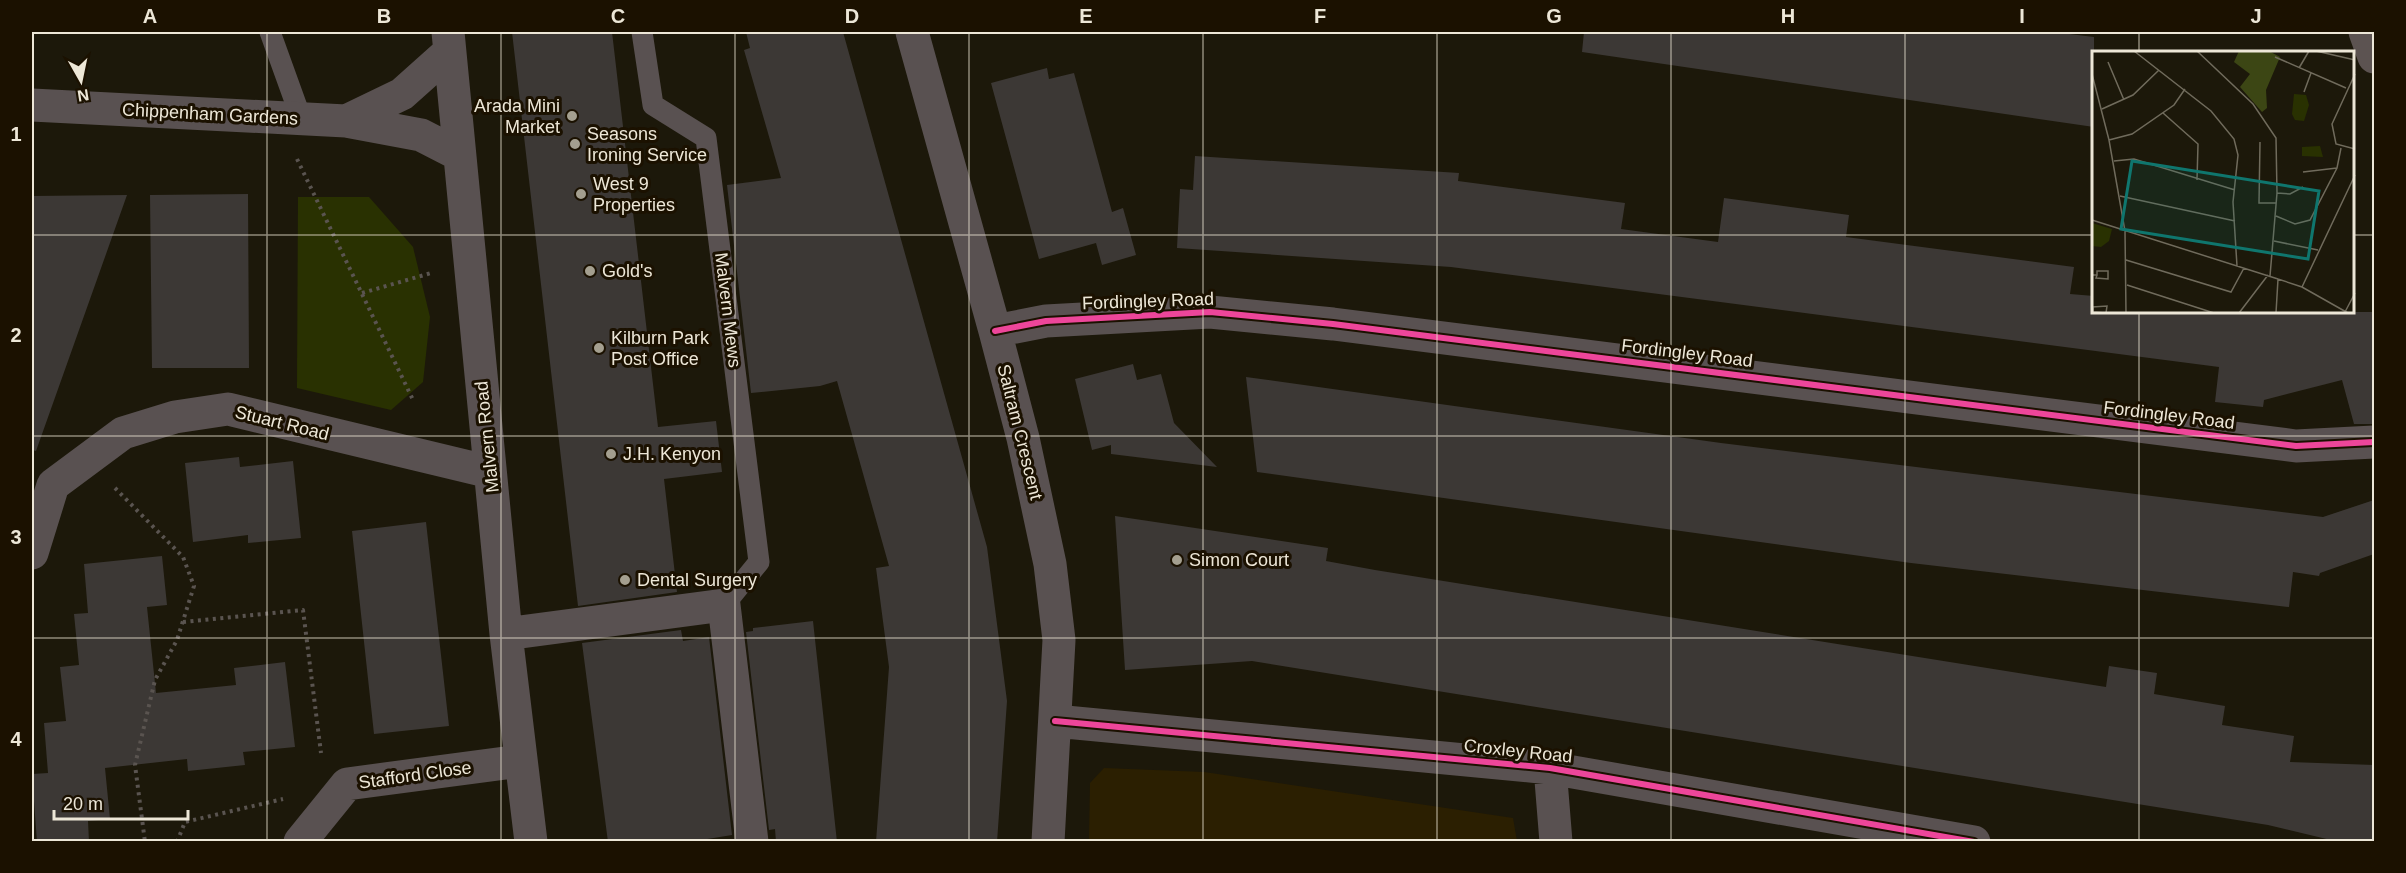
<svg xmlns="http://www.w3.org/2000/svg" width="2406" height="873" viewBox="0 0 2406 873" font-family="Arial,sans-serif">
<rect width="100%" height="100%" fill="#1c180a"/>
<path fill="#2b1f01" d="M 1104,768 L 1204,772 L 1513,818 L 1517,841 L 1089,841 L 1090,783 Z"/>
<path fill="#293101" d="M 298,197 L 369,197 L 413,247 L 430,317 L 423,382 L 391,410 L 297,388 Z"/>
<path fill="#3c3835" d="M 512,32 L 612,32 L 658,427 L 716,421 L 722,472 L 664,479 L 677,592 L 578,606 Z
M 746,32 L 843,32 L 987,547 L 1007,701 L 997,842 L 876,842 L 889,667 L 876,568 L 889,566 L 837,381 L 820,386 L 751,393 L 727,185 L 781,178 L 744,50 L 750,48 Z
M 1584,32 L 2053,32 L 2094,37 L 2094,127 L 1582,52 Z
M 1047,68 L 1049,79 L 1074,73 L 1112,212 L 1123,208 L 1136,255 L 1102,265 L 1096,243 L 1039,259 L 991,83 Z
M 1195,156 L 1459,173 L 1458,181 L 1625,203 L 1621,229 L 1718,242 L 1724,198 L 1849,215 L 1846,237 L 2074,267 L 2070,294 L 2094,296 L 2094,312 L 2374,312 L 2374,424 L 2354,424 L 2342,380 L 2264,400 L 2263,407 L 2215,402 L 2219,367 L 1451,267 L 1177,248 L 1180,189 L 1193,190 Z
M 248,194 L 249,368 L 152,368 L 150,195 Z
M 127,195 L 36,451 L 32,450 L 32,196 Z
M 1133,364 L 1137,380 L 1161,374 L 1174,423 L 1217,467 L 1111,454 L 1111,445 L 1092,450 L 1075,379 Z
M 1246,377 L 1721,443 L 2323,517 L 2374,500 L 2374,554 L 2320,573 L 2319,576 L 2293,572 L 2289,607 L 1911,563 L 1257,472 Z
M 239,457 L 240,467 L 293,461 L 301,538 L 248,543 L 248,535 L 193,542 L 185,463 Z
M 1115,516 L 1328,548 L 1326,561 L 1375,570 L 2106,687 L 2109,666 L 2157,673 L 2154,694 L 2225,706 L 2222,725 L 2294,736 L 2290,762 L 2374,765 L 2374,842 L 2339,842 L 2268,825 L 1252,661 L 1125,670 Z
M 426,522 L 449,726 L 374,734 L 352,531 Z
M 162,556 L 167,605 L 147,607 L 156,693 L 236,685 L 234,668 L 285,662 L 295,747 L 243,752 L 245,765 L 188,771 L 187,759 L 105,768 L 110,819 L 88,821 L 89,842 L 37,842 L 32,774 L 48,773 L 44,723 L 66,721 L 60,667 L 79,665 L 74,614 L 88,613 L 84,564 Z
M 813,621 L 837,842 L 776,842 L 775,829 L 769,830 L 746,632 L 753,631 L 753,628 Z
M 681,630 L 683,641 L 709,637 L 732,835 L 689,842 L 608,842 L 582,643 Z"/>
<g fill="none" stroke-linecap="round" stroke-linejoin="round">
<path stroke="#5a5450" stroke-width="4" stroke-dasharray="3 4.5" stroke-linecap="butt" d="M 297,159 L 414,402
M 362,293 L 431,273
M 115,488 L 183,557 L 194,586 L 177,640 L 155,680 L 135,765 L 145,842
M 183,622 L 303,610 L 321,753
M 177,842 L 185,822 L 283,799"/>
<path stroke="#595151" stroke-width="21" d="M 270,32 L 301,118
M 642,32 L 653,105 L 706,138 L 759,562 L 724,605"/>
<path stroke="#595151" stroke-width="33" d="M 448,32 L 506,634 L 531,842
M 912,32 L 995,331 L 1023,438 L 1050,564 L 1059,640 L 1048,842
M 32,105 L 346,121 L 421,135 L 458,154
M 346,121 L 402,94 L 449,52
M 995,331 L 1046,321 L 1210,312 L 1333,324 L 2296,446 L 2374,442
M 32,553 L 53,485 L 123,433 L 175,417 L 228,409 L 490,472
M 506,634 L 724,605 L 752,842
M 1055,721 L 1550,768 L 1974,842
M 1550,768 L 1556,842
M 300,842 L 347,784 L 520,761"/>
<path stroke="#5c5351" stroke-width="33" d="M 2365,32 L 2374,57"/>
<g stroke="#1b1100" stroke-width="10">
<path id="cycleway" d="M 995,331 L 1046,321 L 1210,312 L 1333,324 L 2296,446 L 2374,442
M 1055,721 L 1550,768 L 1974,842"/>
</g>
<use href="#cycleway" stroke="#ed469a" stroke-width="6"/>
</g>
<path fill="none" stroke="#ede7d7" stroke-width="1.5" stroke-opacity="0.55" d="M 267,32 L 267,842M 501,32 L 501,842M 735,32 L 735,842M 969,32 L 969,842M 1203,32 L 1203,842M 1437,32 L 1437,842M 1671,32 L 1671,842M 1905,32 L 1905,842M 2139,32 L 2139,52M 32,235 L 2094,235M 2354,235 L 2374,235M 2139,312 L 2139,842M 32,436 L 2374,436M 32,638 L 2374,638"/>
<g fill="#a49f8f" stroke="#1b1100" stroke-width="2">
<circle cx="572" cy="116" r="6"/>
<circle cx="575" cy="144" r="6"/>
<circle cx="581" cy="194" r="6"/>
<circle cx="590" cy="271" r="6"/>
<circle cx="599" cy="348" r="6"/>
<circle cx="611" cy="454" r="6"/>
<circle cx="1177" cy="560" r="6"/>
<circle cx="625" cy="580" r="6"/>
</g>
<g text-anchor="middle" dominant-baseline="central" stroke-width="6" stroke-linejoin="round" paint-order="stroke">
<g font-size="18" fill="#ede7d7" stroke="#1b1100" text-anchor="start">
<text x="560" y="106" text-anchor="end">Arada Mini<tspan x="560" dy="21">Market</tspan></text>
<text x="587" y="134">Seasons<tspan x="587" dy="21">Ironing Service</tspan></text>
<text x="593" y="184">West 9<tspan x="593" dy="21">Properties</tspan></text>
<text x="602" y="271">Gold's</text>
<text x="611" y="338">Kilburn Park<tspan x="611" dy="21">Post Office</tspan></text>
<text x="623" y="454">J.H. Kenyon</text>
<text x="1189" y="560">Simon Court</text>
<text x="637" y="580">Dental Surgery</text>
</g>
<g font-size="18" fill="#ede7d7" stroke="#1b1100">
<text transform="translate(210 114) rotate(3)">Chippenham Gardens</text>
<text transform="translate(1148 301) rotate(-2)">Fordingley Road</text>
<text transform="translate(728 310) rotate(83)">Malvern Mews</text>
<text transform="translate(1687 353) rotate(7)">Fordingley Road</text>
<text transform="translate(2169 415) rotate(7)">Fordingley Road</text>
<text transform="translate(282 423) rotate(14)">Stuart Road</text>
<text transform="translate(1020 432) rotate(76)">Saltram Crescent</text>
<text transform="translate(487 437) rotate(-96)">Malvern Road</text>
<text transform="translate(1518 751) rotate(6)">Croxley Road</text>
<text transform="translate(415 775) rotate(-8)">Stafford Close</text>
</g>
</g>
<g transform="translate(2092 51)">
<rect width="262" height="262" fill="#1c180a"/>
<path d="M 202,43 L 214,44 L 217,54 L 212,70 L 203,69 L 200,63 ZM 228,95 L 231,106 L 210,105 L 210,96 ZM 0,172 L 20,178 L 17,190 L 9,196 L 0,195 Z" fill="#293101"/>
<path d="M 147,0 L 177,0 L 188,6 L 174,39 L 175,57 L 170,61 L 148,36 L 158,23 L 142,11 Z" fill="#3c4614"/>
<path fill="none" stroke="#706b5c" stroke-width="1.5" d="M 42,0 L 119,60 L 142,88 L 146,104 L 141,151 L 145,215M 105,0 L 161,53 L 184,87 L 185,142 L 178,225M 224,0 L 263,9M 183,6 L 254,37M 16,11 L 32,49M 207,17 L 217,0M 0,23 L 17,89 L 33,180 L 34,262M 263,23 L 240,73 L 244,93 L 263,98M 212,41 L 219,22M 10,58 L 41,44 L 67,19M 71,62 L 106,93 L 105,129M 17,89 L 40,83 L 82,54 L 93,38M 168,91 L 167,152 L 184,152M 22,110 L 42,108 L 143,139M 211,121 L 245,117M 185,142 L 198,143 L 211,136M 28,145 L 143,170M 184,165 L 203,173 L 218,169 L 245,117 L 249,97M 0,169 L 186,228M 182,190 L 226,199M 34,209 L 139,241 L 152,217M 0,224 L 5,224 L 5,220 L 16,220 L 16,228 L 4,227 L 5,224M 35,234 L 122,262M 210,236 L 263,124M 0,256 L 15,255 L 14,262 L 1,261 L 1,256M 253,261 L 263,242M 147,262 L 176,224M 184,262 L 186,228 L 210,236 L 256,262"/>
<path fill="#0f766e" fill-opacity="0.15" stroke="#0f766e" stroke-width="3" d="M 40,110 L 227,140 L 216,208 L 29,178 Z"/>
<rect width="262" height="262" fill="none" stroke="#ede7d7" stroke-width="3"/>
</g>
<rect width="2406" height="873" fill="none" stroke="#1b1100" stroke-width="66"/>
<g transform="translate(81 81) rotate(171)" stroke="#1b1100" stroke-width="4.5" paint-order="stroke">
<path d="M0-4.5L10 22L0 15L-10 22Z" fill="#ede7d7"/>
<text y="-9" font-size="16" font-weight="bold" text-anchor="middle" fill="#ede7d7">N</text>
</g>
<path d="M54 810v9h134v-9" fill="none" stroke="#ede7d7" stroke-width="3"/>
<text x="63" y="810" font-size="18" fill="#ede7d7" stroke="#1b1100" stroke-width="4.5" paint-order="stroke">20 m</text>
<rect x="33" y="33" width="2340" height="807" fill="none" stroke="#ede7d7" stroke-width="2"/>
<g font-size="20" text-anchor="middle" font-weight="bold" fill="#ede7d7">
<text x="150" y="23">A</text>
<text x="384" y="23">B</text>
<text x="618" y="23">C</text>
<text x="852" y="23">D</text>
<text x="1086" y="23">E</text>
<text x="1320" y="23">F</text>
<text x="1554" y="23">G</text>
<text x="1788" y="23">H</text>
<text x="2022" y="23">I</text>
<text x="2256" y="23">J</text>
<text x="16" y="141">1</text>
<text x="16" y="342">2</text>
<text x="16" y="544">3</text>
<text x="16" y="746">4</text>
</g>
</svg>
